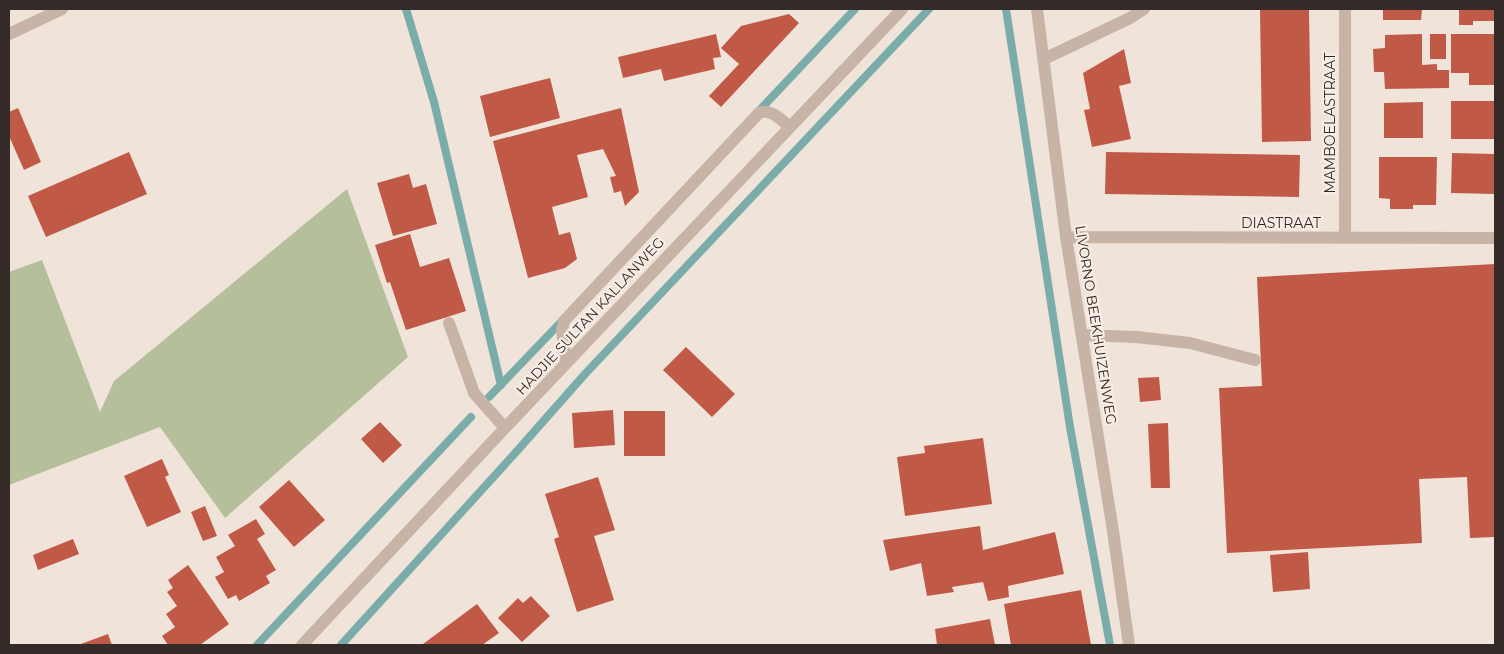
<svg xmlns="http://www.w3.org/2000/svg" width="1504" height="654" viewBox="0 0 1504 654" font-family="Montserrat,sans-serif">
<rect width="100%" height="100%" fill="#f0e4da"/>
<path fill="#b6bf9b" d="M 347,189 L 408,357 L 225,518 L 160,427 L 9,485 L 9,272 L 42,260 L 100,412 L 114,381 Z"/>
<g fill="none" stroke-linecap="round" stroke-linejoin="round">
<path stroke="#7aaca9" stroke-width="8" d="M 406,9 L 434,102 L 501,385
M 1006,9 L 1070,427 L 1110,645
M 757,113 L 855,9
M 489,397 L 563,320
M 257,645 L 471,417
M 341,645 L 517,451 L 585,374 L 929,9"/>
</g>
<path fill="#c15947" d="M 1260,9 L 1309,9 L 1311,141 L 1262,142 Z
M 1383,9 L 1422,9 L 1421,20 L 1383,20 Z
M 1459,9 L 1495,9 L 1495,21 L 1473,21 L 1473,25 L 1459,25 Z
M 789,14 L 799,23 L 721,107 L 709,96 L 739,64 L 721,48 L 741,26 Z
M 716,34 L 721,57 L 713,58 L 715,69 L 664,81 L 661,69 L 623,78 L 618,57 Z
M 1422,34 L 1422,65 L 1437,64 L 1437,70 L 1449,70 L 1449,88 L 1385,89 L 1384,72 L 1374,72 L 1373,49 L 1385,48 L 1385,35 Z
M 1430,34 L 1446,34 L 1446,59 L 1430,59 Z
M 1451,34 L 1494,34 L 1495,85 L 1469,85 L 1469,73 L 1451,73 Z
M 1124,49 L 1131,83 L 1119,86 L 1131,139 L 1092,147 L 1084,110 L 1090,109 L 1083,73 Z
M 550,78 L 560,118 L 490,137 L 480,96 Z
M 1451,101 L 1495,101 L 1495,139 L 1451,139 Z
M 1423,102 L 1423,138 L 1384,138 L 1384,103 Z
M 18,108 L 41,162 L 24,170 L 9,136 L 9,112 Z
M 621,108 L 639,192 L 625,206 L 621,191 L 614,193 L 610,177 L 616,176 L 603,149 L 577,155 L 588,197 L 552,207 L 559,235 L 570,232 L 577,259 L 565,268 L 528,278 L 493,141 Z
M 129,152 L 147,194 L 46,237 L 28,196 Z
M 1106,152 L 1300,155 L 1299,197 L 1105,194 Z
M 1452,153 L 1495,154 L 1495,194 L 1451,193 Z
M 1379,157 L 1437,157 L 1436,205 L 1413,205 L 1413,209 L 1390,209 L 1390,199 L 1379,198 Z
M 409,174 L 413,188 L 426,184 L 437,224 L 393,236 L 377,183 Z
M 410,234 L 420,267 L 449,258 L 466,311 L 406,330 L 390,282 L 387,283 L 375,245 Z
M 1495,264 L 1495,537 L 1470,538 L 1467,477 L 1419,479 L 1422,543 L 1227,553 L 1219,388 L 1262,386 L 1257,277 Z
M 686,347 L 735,394 L 712,417 L 663,370 Z
M 1159,377 L 1161,400 L 1140,402 L 1138,378 Z
M 613,410 L 615,445 L 574,448 L 572,413 Z
M 624,411 L 665,411 L 665,456 L 624,456 Z
M 380,422 L 402,445 L 383,463 L 361,439 Z
M 1168,423 L 1170,488 L 1151,488 L 1148,424 Z
M 983,438 L 992,504 L 905,516 L 897,457 L 925,453 L 924,446 Z
M 162,459 L 169,475 L 165,477 L 181,512 L 147,527 L 124,476 Z
M 598,477 L 615,530 L 594,536 L 614,600 L 577,612 L 554,539 L 559,537 L 545,494 Z
M 289,480 L 325,520 L 294,547 L 259,507 Z
M 205,506 L 217,536 L 203,541 L 191,512 Z
M 256,519 L 265,534 L 257,539 L 276,570 L 266,576 L 270,583 L 239,601 L 236,595 L 228,599 L 215,577 L 224,572 L 216,557 L 235,546 L 228,535 Z
M 980,526 L 983,550 L 1055,532 L 1064,574 L 1008,586 L 1009,597 L 988,601 L 983,582 L 952,587 L 954,592 L 927,596 L 921,563 L 890,571 L 883,540 Z
M 73,539 L 79,554 L 38,570 L 33,555 Z
M 1308,552 L 1310,589 L 1273,592 L 1270,555 Z
M 188,565 L 229,624 L 200,645 L 168,645 L 162,636 L 175,627 L 166,614 L 177,606 L 167,592 L 173,588 L 168,580 Z
M 1081,590 L 1091,645 L 1011,645 L 1004,604 Z
M 531,596 L 550,616 L 522,642 L 498,618 L 518,598 L 523,603 Z
M 477,604 L 499,633 L 482,645 L 424,645 L 423,644 Z
M 990,619 L 995,645 L 937,645 L 935,629 Z
M 108,634 L 112,645 L 78,645 Z"/>
<g fill="none" stroke-linecap="round" stroke-linejoin="round">
<path stroke="#c8b3a7" stroke-width="12" d="M 1037,9 L 1066,237 L 1113,531 L 1129,645
M 9,34 L 62,9
M 1044,59 L 1130,18 L 1144,9
M 1066,237 L 1495,238
M 1345,238 L 1345,9
M 449,323 L 474,393 L 505,428
M 1082,335 L 1136,337 L 1190,343 L 1255,360
M 566,363 L 562,330 L 564,321 L 759,113 C 771,108 781,120 790,127
M 302,645 L 505,428 L 902,9"/>
</g>
<g text-anchor="middle" dominant-baseline="central" stroke-width="4.5" stroke-linejoin="round" paint-order="stroke">
<g font-size="14" fill="#342a27" stroke="#f8eee6">
<text transform="translate(1330 123) rotate(-90)">MAMBOELASTRAAT</text>
<text x="1281" y="223">DIASTRAAT</text>
<text transform="translate(590 316) rotate(-47)">HADJIE SULTAN KALLANWEG</text>
<text transform="translate(1096 325) rotate(81)">LIVORNO BEEKHUIZENWEG</text>
</g>
</g>
<rect width="1504" height="654" fill="none" stroke="#342a27" stroke-width="20"/>
</svg>
